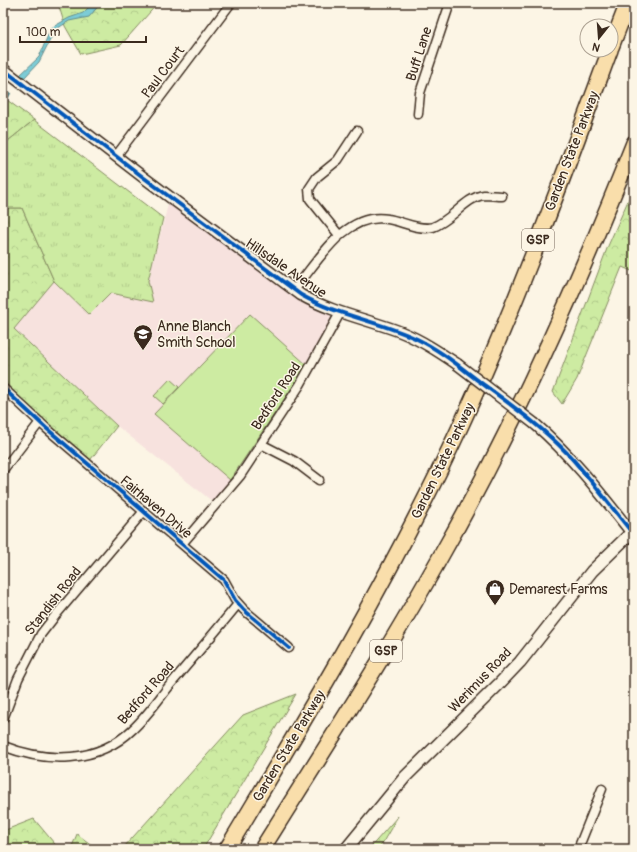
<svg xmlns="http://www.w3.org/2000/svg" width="637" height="852" viewBox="0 0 637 852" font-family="Pangolin,sans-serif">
<defs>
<pattern id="forest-crowns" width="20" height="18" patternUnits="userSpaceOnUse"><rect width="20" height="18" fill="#cdeba2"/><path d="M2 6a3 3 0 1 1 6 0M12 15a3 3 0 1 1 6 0" fill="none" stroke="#b1ca8b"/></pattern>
<pattern id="park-tufts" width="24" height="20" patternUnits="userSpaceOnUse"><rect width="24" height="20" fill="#cdeba2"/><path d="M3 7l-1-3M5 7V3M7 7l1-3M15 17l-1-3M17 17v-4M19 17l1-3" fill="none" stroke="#b1ca8b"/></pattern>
<pattern id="water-ripples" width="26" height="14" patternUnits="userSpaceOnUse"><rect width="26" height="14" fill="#7cccd6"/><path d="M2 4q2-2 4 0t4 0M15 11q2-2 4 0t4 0" fill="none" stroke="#6cafb7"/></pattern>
</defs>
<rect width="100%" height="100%" fill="#fcf5e5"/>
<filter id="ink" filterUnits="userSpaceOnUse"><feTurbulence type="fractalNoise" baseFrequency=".025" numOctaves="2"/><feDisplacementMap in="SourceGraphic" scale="8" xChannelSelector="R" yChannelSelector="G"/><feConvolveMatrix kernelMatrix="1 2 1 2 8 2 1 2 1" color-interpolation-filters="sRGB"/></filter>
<g filter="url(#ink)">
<path fill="#f7e2de" d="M 170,197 L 301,295 L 340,313 L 317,357 L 217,505 L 117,426 L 14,329 L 54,281 L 89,315 L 111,293 L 148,281 Z"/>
<path fill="#cdeba2" stroke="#848a60" d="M 250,314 L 307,365 L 230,480 L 154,414 Z
M 170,379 L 179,387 L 163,404 L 154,396 Z"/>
<path fill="url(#forest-crowns)" stroke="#848a60" d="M 58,3 L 158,3 L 121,45 L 81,54 L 65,26 Z
M 3,97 L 34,120 L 8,141 L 3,154 Z
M 634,187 L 634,272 L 622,267 L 577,379 L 562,404 L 553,392 L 608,246 Z
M 3,208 L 22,208 L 54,281 L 14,329 L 117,426 L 87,464 L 3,391 Z
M 296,694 L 203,849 L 109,849 L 124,847 L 243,715 Z
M 398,816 L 379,849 L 369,849 Z
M 34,819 L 59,849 L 4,849 L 3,831 Z
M 77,834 L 97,849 L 71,849 Z"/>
<path fill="url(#park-tufts)" stroke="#848a60" d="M 34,120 L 163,218 L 148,281 L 153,302 L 111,293 L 89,315 L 54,281 L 22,208 L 3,208 L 3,154 L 8,141 Z"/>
<path fill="url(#water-ripples)" stroke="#628b8c" d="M 93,3 L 101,3 L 89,17 L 69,21 L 55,30 L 39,62 L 24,78 L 20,75 L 39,57 L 51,28 L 69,18 L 83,13 Z"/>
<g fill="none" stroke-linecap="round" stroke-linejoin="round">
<path stroke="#628b8c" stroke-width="2.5" d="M 3,106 L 10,93"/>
<g stroke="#3b2a1e" stroke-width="11">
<path id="minor" d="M 418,114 L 420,93 L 450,3
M 116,156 L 231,3
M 339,235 L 310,199 L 309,189 L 317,177 L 338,160 L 357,131
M 294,290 C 318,261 346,211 388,219 C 401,221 420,231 433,227 C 451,221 466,197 484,195 C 490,195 496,196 502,196
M 3,388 L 46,428 L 224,580 L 235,600 L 244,610 L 289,648
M 261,444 L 294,461 L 319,480
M 3,470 L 40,422
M 182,544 L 240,476 L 300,385 L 340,313
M 3,719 L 18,679 L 41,634 L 55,616 L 144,511
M 3,746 C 47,763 97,764 133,729 C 147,716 158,700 170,685 C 193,658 216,631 238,604
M 578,849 L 602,789"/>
</g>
<g stroke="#3b2a1e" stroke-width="13">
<path id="tertiary" d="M 3,69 L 143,177 L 301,295 C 333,313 367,319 401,332 C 421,340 439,352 457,364
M 535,424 C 572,456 601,494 631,532"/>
</g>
<g stroke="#3b2a1e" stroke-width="14">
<path id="secondary" d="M 346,849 L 405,777 L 498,685 L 520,662 L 592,571 L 634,530"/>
</g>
<g stroke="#3b2a1e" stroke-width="18">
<path id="motorway" d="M 611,47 L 628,3
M 227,849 C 310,711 392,574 460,427 C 517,304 563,177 610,50
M 262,849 C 323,751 386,655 442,554 C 517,422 578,284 634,143"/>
</g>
<use href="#minor" stroke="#fcf5e5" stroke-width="8"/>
<use href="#tertiary" stroke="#fcf5e5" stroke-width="10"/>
<use href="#secondary" stroke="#fcf5e5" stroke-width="11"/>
<use href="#motorway" stroke="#f9deab" stroke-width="15"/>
<g stroke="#3b2a1e" stroke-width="13" stroke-linecap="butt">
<path id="tertiary-bridge" d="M 457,364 L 535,424"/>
</g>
<use href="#tertiary-bridge" stroke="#fcf5e5" stroke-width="10"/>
<g stroke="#fcf5e5" stroke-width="6">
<path id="cycleway" d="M 3,69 L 143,177 L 301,295 C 338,316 379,321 417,339 C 440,350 460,367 480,382 C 510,404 541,426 567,453 C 591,479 612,508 634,535
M 3,388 L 46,428 L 224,580 L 235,600 L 244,610 L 289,648"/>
</g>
<use href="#cycleway" stroke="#0057b8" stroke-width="4"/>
</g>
</g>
<defs>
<g id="school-pin" transform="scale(1)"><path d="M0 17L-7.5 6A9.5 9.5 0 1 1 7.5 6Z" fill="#3b2a1e" stroke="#fcf5e5"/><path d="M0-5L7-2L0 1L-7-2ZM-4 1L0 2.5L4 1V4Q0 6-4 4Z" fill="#fff"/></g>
<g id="shop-pin" transform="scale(1)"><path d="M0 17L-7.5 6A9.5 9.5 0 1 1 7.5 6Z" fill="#3b2a1e" stroke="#fcf5e5"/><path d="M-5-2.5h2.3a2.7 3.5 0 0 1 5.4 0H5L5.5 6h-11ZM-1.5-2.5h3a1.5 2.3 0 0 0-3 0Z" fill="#fff"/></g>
</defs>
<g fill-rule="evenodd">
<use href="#school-pin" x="143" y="334"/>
<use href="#shop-pin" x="495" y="589"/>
</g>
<g text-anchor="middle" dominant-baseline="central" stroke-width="3" stroke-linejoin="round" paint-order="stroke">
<g fill="#fcf5e5" stroke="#75675a" stroke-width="1">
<rect x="522" y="229" width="32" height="22" rx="3"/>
<rect x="370" y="640" width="32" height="22" rx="3"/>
</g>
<g font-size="13" font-weight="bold" fill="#3b2a1e">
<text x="538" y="240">GSP</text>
<text x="386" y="651">GSP</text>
</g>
<g font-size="14" fill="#3b2a1e" stroke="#fcf5e5">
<text transform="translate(419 54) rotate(-72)">Buff Lane</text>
<text transform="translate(163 72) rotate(-53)">Paul Court</text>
<text transform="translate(572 151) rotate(-69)">Garden State Parkway</text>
<text transform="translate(286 268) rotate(34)">Hillsdale Avenue</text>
<text transform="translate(276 396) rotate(-57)">Bedford Road</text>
<text transform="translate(443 461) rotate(-64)">Garden State Parkway</text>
<text transform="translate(156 507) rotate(40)">Fairhaven Drive</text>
<text transform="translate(53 601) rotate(-52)">Standish Road</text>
<text transform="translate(480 680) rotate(-46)">Werimus Road</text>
<text transform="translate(146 693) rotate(-49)">Bedford Road</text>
<text transform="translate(289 746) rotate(-59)">Garden State Parkway</text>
</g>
<g font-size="14" fill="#3b2a1e" stroke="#fcf5e5" text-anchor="start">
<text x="157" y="326">Anne Blanch<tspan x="157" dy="16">Smith School</tspan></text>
<text x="509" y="589">Demarest Farms</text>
</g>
</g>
<rect width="637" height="852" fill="none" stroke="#fcf5e5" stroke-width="16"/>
<rect x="8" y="8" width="621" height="836" fill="none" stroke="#3b2a1e" stroke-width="1.5" filter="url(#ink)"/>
<g transform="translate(599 38) rotate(197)"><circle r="19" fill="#fcf5e5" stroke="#afa495"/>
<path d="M0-3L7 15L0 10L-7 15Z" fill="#3b2a1e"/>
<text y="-6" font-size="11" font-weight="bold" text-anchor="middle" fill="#3b2a1e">N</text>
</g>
<path d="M20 36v6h126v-6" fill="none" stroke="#3b2a1e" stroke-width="2"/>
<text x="26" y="36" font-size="12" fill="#3b2a1e" stroke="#fcf5e5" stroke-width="3" paint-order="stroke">100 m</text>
</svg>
